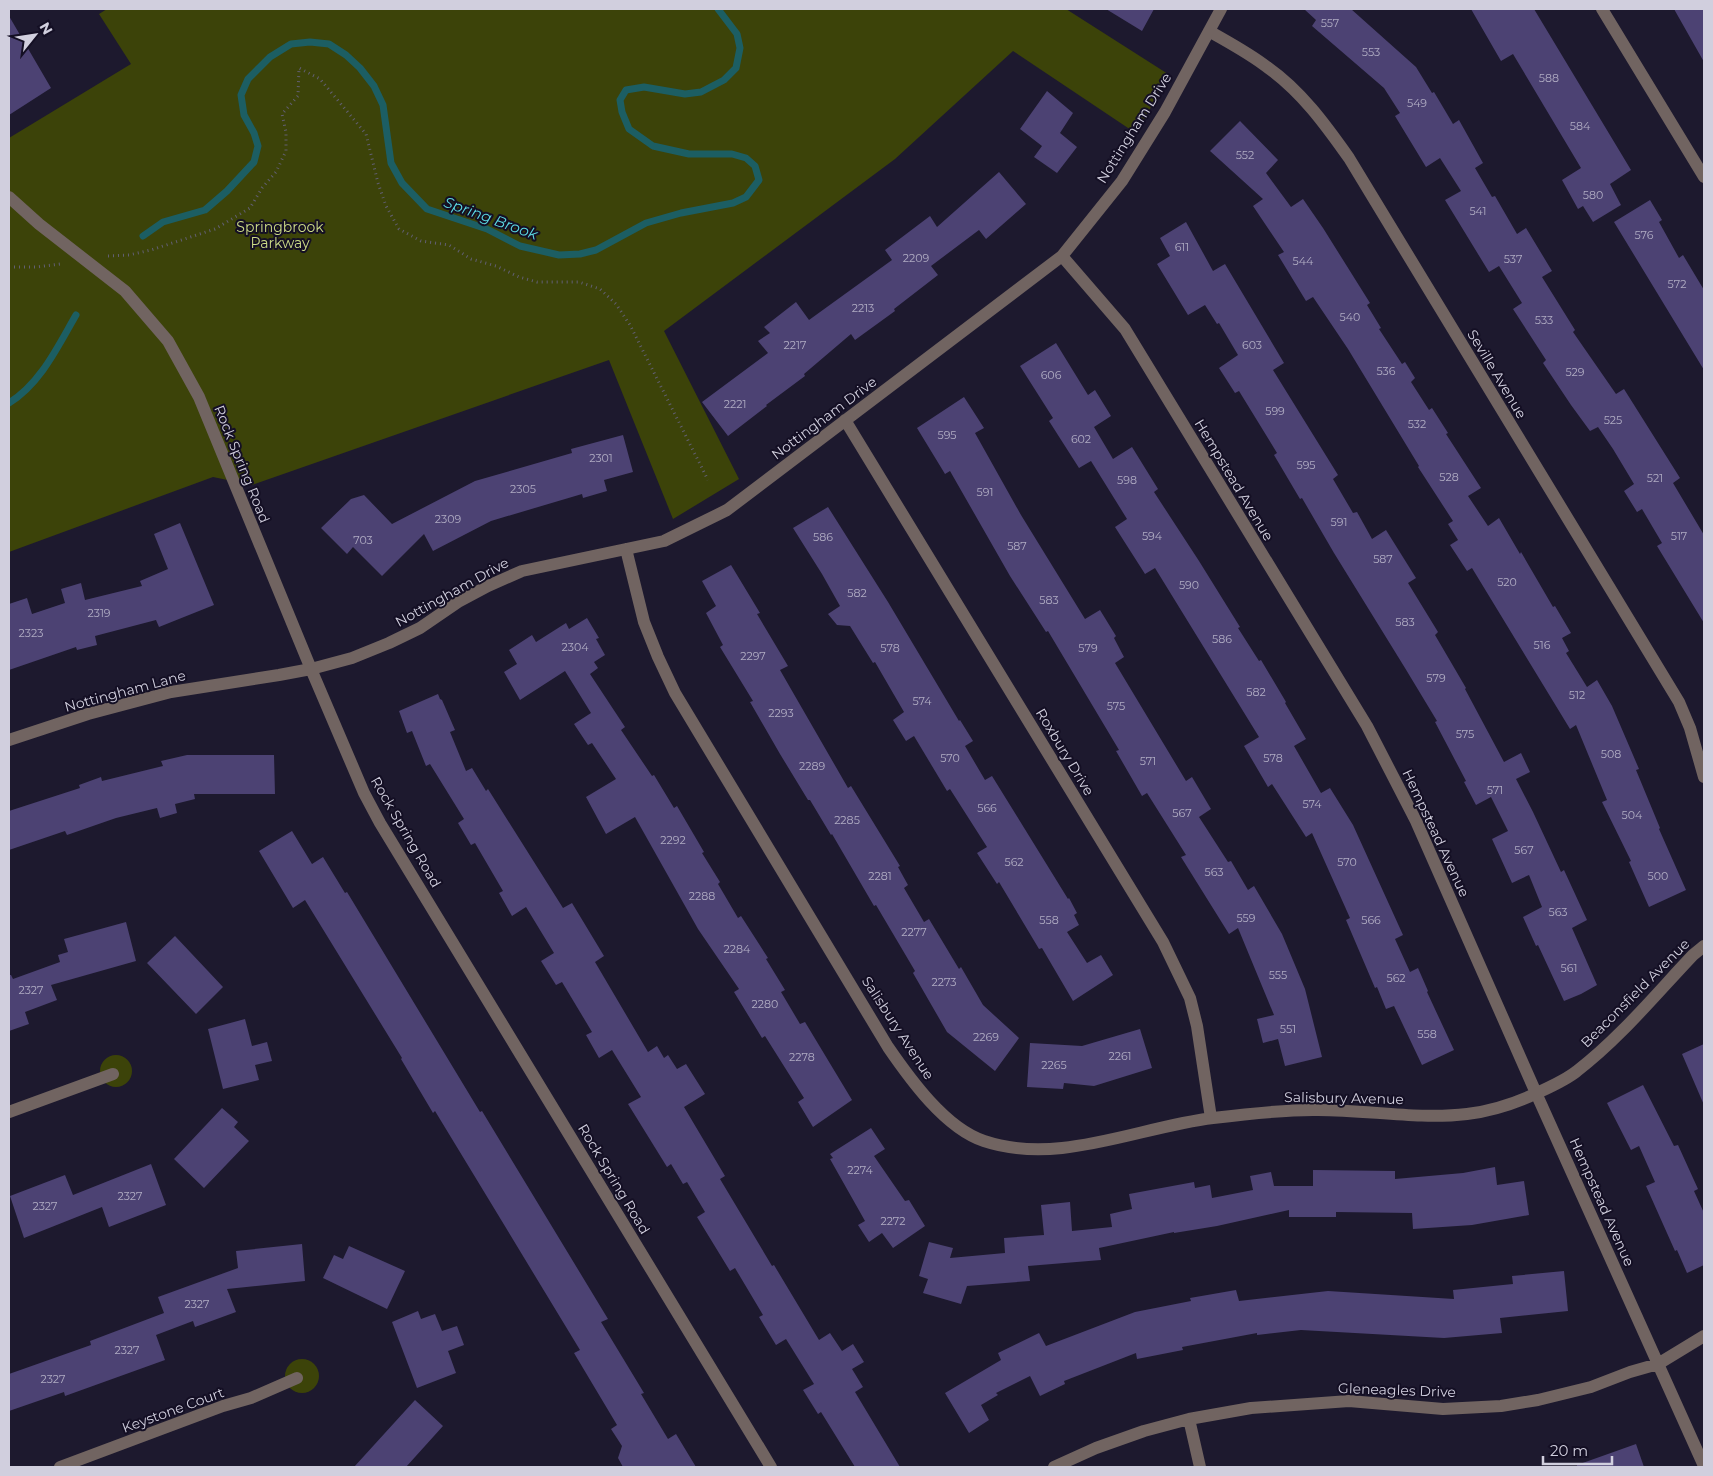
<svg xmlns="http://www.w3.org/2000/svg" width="1713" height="1476" viewBox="0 0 1713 1476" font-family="Montserrat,sans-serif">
<rect width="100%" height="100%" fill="#1d192e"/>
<path fill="#3c4309" d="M 107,9 L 1066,9 L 1168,74 L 1137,134 L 1013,51 L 895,159 L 664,331 L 739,479 L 673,519 L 609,360 L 252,485 L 213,477 L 9,552 L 9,138 L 131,64 L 99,14 Z
M100 1071a16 16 0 1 1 32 0a16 16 0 1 1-32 0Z
M285 1376a17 17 0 1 1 34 0a17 17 0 1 1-34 0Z"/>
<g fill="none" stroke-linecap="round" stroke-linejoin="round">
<path stroke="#1c5e63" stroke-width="7" d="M 143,236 L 163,222 L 205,210 L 227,191 L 254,162 L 258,146 L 254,133 L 244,115 L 241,95 L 248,79 L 270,57 L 291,44 L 310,42 L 329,44 L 346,55 L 360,68 L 374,86 L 383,105 L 391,163 L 402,183 L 427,209 L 487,229 L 520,246 L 559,255 L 580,254 L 596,250 L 646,223 L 681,213 L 733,203 L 746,197 L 759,180 L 755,166 L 746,158 L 732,154 L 689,154 L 653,146 L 629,129 L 622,112 L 620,100 L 626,90 L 644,87 L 685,94 L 701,92 L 724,80 L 736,68 L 740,48 L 737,34 L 718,9
M 9,403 C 41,383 58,346 76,315"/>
</g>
<path fill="#4c4273" d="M 1106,9 L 1154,9 L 1142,31 Z
M 1304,9 L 1351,9 L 1416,67 L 1432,93 L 1434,92 L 1453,124 L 1459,120 L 1483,163 L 1475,168 L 1492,197 L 1495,196 L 1517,234 L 1526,228 L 1552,271 L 1542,277 L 1575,330 L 1573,332 L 1616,394 L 1624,389 L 1680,478 L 1673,483 L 1704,535 L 1704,623 L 1657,546 L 1662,543 L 1642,509 L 1637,512 L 1624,491 L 1634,484 L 1613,449 L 1598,427 L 1590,431 L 1571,405 L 1543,363 L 1546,360 L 1513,309 L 1522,303 L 1499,266 L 1489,272 L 1445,200 L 1461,191 L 1440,158 L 1426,167 L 1395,116 L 1400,113 L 1384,88 L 1312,26 L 1316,20 Z
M 1471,9 L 1534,9 L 1631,170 L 1610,184 L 1621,205 L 1593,222 L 1583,206 L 1578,209 L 1562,180 L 1581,168 L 1513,54 L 1501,61 Z
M 1674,9 L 1704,9 L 1704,62 Z
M 9,16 L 51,88 L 9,115 Z
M 1047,91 L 1073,113 L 1060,133 L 1077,147 L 1057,173 L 1034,157 L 1042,146 L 1020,129 Z
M 1240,121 L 1278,160 L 1266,173 L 1291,207 L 1303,199 L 1323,228 L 1370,303 L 1367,305 L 1381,328 L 1379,329 L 1402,364 L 1405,362 L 1415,378 L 1411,382 L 1429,410 L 1432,408 L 1448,433 L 1446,434 L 1481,488 L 1468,496 L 1488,526 L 1499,518 L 1520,554 L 1521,552 L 1553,607 L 1555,606 L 1571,633 L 1562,638 L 1569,651 L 1566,653 L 1587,687 L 1597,680 L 1612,706 L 1639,769 L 1636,770 L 1660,828 L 1659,829 L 1686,890 L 1649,907 L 1629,862 L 1631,861 L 1602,802 L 1607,800 L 1576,725 L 1570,729 L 1472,568 L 1467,571 L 1450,545 L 1458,540 L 1448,524 L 1453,521 L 1418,467 L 1419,466 L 1348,349 L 1313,297 L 1306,301 L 1278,255 L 1284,252 L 1253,206 L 1263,199 L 1210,151 Z
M 999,172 L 1026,204 L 986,239 L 979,230 L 931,266 L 938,275 L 894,309 L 895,311 L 855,340 L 851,334 L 804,374 L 805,376 L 766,405 L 767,406 L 728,436 L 702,402 L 768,353 L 758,341 L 770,333 L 764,327 L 796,302 L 809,320 L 892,260 L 885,250 L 930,216 L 937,227 Z
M 1650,200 L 1662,220 L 1659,222 L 1679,258 L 1683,255 L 1704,290 L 1704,370 L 1614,222 Z
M 1186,222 L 1213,271 L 1225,264 L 1284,363 L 1273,370 L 1338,475 L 1333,479 L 1353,513 L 1357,512 L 1372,539 L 1386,530 L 1416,578 L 1408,583 L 1438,632 L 1435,635 L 1466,688 L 1465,689 L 1504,762 L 1521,753 L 1530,772 L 1516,779 L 1533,812 L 1561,872 L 1564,870 L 1587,920 L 1572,928 L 1597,985 L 1581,994 L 1564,1001 L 1538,945 L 1536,946 L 1523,917 L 1542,907 L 1529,875 L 1512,883 L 1492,839 L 1508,831 L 1491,797 L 1476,805 L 1464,782 L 1466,781 L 1435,722 L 1437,721 L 1405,668 L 1334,553 L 1302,498 L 1300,499 L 1274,455 L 1277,453 L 1239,391 L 1235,393 L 1219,368 L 1238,355 L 1219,323 L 1217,324 L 1205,305 L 1188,315 L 1157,264 L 1170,256 L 1160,238 Z
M 1056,343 L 1088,395 L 1095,390 L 1111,416 L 1094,427 L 1113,459 L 1132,447 L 1158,489 L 1154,492 L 1199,561 L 1240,627 L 1238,628 L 1259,661 L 1261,660 L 1286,702 L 1285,703 L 1306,739 L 1294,746 L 1321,793 L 1330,788 L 1353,825 L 1403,935 L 1395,939 L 1410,972 L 1418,968 L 1428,991 L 1427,992 L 1454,1050 L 1422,1065 L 1394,1006 L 1386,1009 L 1377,987 L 1375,988 L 1346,920 L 1350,918 L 1312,833 L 1306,837 L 1272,784 L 1268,787 L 1244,746 L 1259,737 L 1155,568 L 1145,574 L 1115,527 L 1127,519 L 1091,461 L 1079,468 L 1049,421 L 1053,418 L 1020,366 Z
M 964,397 L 984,428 L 975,433 L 1021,515 L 1085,619 L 1100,610 L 1116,636 L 1114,638 L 1124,657 L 1115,663 L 1186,781 L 1192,777 L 1211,809 L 1199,817 L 1228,862 L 1231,861 L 1248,890 L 1254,886 L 1282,934 L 1305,989 L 1322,1057 L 1285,1066 L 1278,1039 L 1263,1043 L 1257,1019 L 1274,1015 L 1238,928 L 1229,934 L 1181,857 L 1186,855 L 1147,793 L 1142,796 L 1116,751 L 1119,750 L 1048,631 L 1046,632 L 1010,576 L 950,471 L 945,474 L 917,428 Z
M 623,435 L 633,472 L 604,480 L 607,491 L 583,498 L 582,494 L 491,521 L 433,551 L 424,534 L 382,576 L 353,547 L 347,554 L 321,528 L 351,499 L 364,495 L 392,524 L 475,481 L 572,453 L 571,449 Z
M 828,507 L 888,602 L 959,721 L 960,720 L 973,741 L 965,746 L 985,780 L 992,776 L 1068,899 L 1069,898 L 1077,913 L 1074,915 L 1079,925 L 1067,932 L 1087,963 L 1101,955 L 1113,975 L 1073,1001 L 1042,948 L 1039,949 L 999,882 L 997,884 L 977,853 L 987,847 L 950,789 L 947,791 L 914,736 L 906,741 L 893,720 L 904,712 L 875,662 L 873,663 L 850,626 L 837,625 L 828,614 L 840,606 L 822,574 L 793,528 Z
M 180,523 L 214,605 L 159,627 L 156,620 L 95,636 L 97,645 L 77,650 L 76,647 L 9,670 L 9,604 L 27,598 L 32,614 L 65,603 L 61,589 L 81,583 L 85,600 L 142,586 L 140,581 L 168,569 L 154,534 Z
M 731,565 L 760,613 L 757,614 L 788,666 L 780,670 L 848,788 L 851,786 L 900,866 L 898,867 L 908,885 L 904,888 L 924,922 L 929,919 L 959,969 L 961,967 L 983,1005 L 1019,1038 L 995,1071 L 947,1032 L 913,973 L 915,971 L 876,905 L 874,906 L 832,834 L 831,835 L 810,800 L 808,800 L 780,754 L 750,702 L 753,701 L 720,647 L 723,645 L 706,613 L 716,606 L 702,581 Z
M 587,618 L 599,638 L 596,639 L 605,655 L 594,662 L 598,668 L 590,674 L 625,727 L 621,730 L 652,776 L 654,775 L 674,808 L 677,806 L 704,852 L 702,853 L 720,882 L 718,884 L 738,918 L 741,916 L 768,958 L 766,959 L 785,990 L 781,992 L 800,1024 L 805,1022 L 852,1100 L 813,1127 L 798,1102 L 804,1098 L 765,1036 L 762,1038 L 734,992 L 739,989 L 698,929 L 635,817 L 606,834 L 586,797 L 616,779 L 592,743 L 588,745 L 574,724 L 591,713 L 565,671 L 520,700 L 504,672 L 517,664 L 509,650 L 532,635 L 536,642 L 566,623 L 569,629 Z
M 438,694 L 440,699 L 442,700 L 455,730 L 450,732 L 466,771 L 472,768 L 486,791 L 488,789 L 563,908 L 572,903 L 604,956 L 595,962 L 648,1052 L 657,1046 L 664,1058 L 668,1055 L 677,1069 L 686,1064 L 705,1094 L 684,1107 L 725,1176 L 720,1179 L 772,1266 L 774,1265 L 819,1340 L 830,1333 L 842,1351 L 853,1344 L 864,1362 L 852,1369 L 863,1387 L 855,1392 L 900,1467 L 855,1467 L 821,1412 L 818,1414 L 803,1390 L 814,1384 L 786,1339 L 776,1345 L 759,1317 L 763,1315 L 735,1268 L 730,1271 L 697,1217 L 705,1212 L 687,1182 L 683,1184 L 671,1164 L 667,1167 L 628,1104 L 641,1097 L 612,1050 L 599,1058 L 586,1035 L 592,1032 L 562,982 L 556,985 L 541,961 L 554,953 L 526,907 L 512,916 L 499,893 L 503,891 L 475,843 L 471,845 L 458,823 L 464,819 L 430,764 L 426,766 L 412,731 L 407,733 L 399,711 Z
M 187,755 L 274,755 L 275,794 L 194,794 L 195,799 L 175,804 L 177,813 L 160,818 L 157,808 L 116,818 L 67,835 L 65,831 L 9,850 L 9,811 L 80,788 L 79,785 L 101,777 L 102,781 L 163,766 L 161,761 Z
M 292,831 L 312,864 L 323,857 L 345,893 L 347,892 L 480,1112 L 482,1111 L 608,1319 L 601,1322 L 644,1393 L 641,1394 L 668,1439 L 676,1434 L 696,1467 L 623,1467 L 618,1458 L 622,1446 L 611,1429 L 617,1425 L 574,1353 L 580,1350 L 435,1111 L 433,1113 L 401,1059 L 402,1058 L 305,900 L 293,908 L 259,851 Z
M 126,922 L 136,961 L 51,985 L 57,1000 L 25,1012 L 29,1024 L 9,1031 L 9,975 L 11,975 L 13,979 L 60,962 L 58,955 L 68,952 L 64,939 Z
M 175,936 L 223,987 L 196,1014 L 147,963 Z
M 245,1019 L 252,1046 L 267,1042 L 272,1061 L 255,1065 L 259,1080 L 223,1089 L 208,1029 Z
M 1140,1029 L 1152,1068 L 1094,1086 L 1064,1083 L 1063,1089 L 1027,1087 L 1030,1043 L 1082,1046 Z
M 1704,1044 L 1704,1105 L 1682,1054 Z
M 1643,1085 L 1674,1146 L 1678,1145 L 1698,1189 L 1694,1191 L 1704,1213 L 1704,1265 L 1687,1273 L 1677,1250 L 1675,1251 L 1646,1186 L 1655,1182 L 1639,1146 L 1631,1150 L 1607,1103 Z
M 222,1108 L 238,1122 L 234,1127 L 249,1141 L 204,1188 L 174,1159 Z
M 871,1128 L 885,1149 L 874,1156 L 905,1201 L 909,1200 L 925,1226 L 893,1248 L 882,1233 L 869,1242 L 858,1225 L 865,1221 L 830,1159 L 833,1158 L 830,1154 Z
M 151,1164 L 166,1205 L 109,1227 L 102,1207 L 24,1238 L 10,1196 L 65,1175 L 73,1195 Z
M 1495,1167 L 1497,1185 L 1524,1181 L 1529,1215 L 1472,1225 L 1413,1229 L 1412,1213 L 1336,1212 L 1336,1217 L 1289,1217 L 1289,1210 L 1217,1226 L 1174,1233 L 1174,1232 L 1099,1248 L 1101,1260 L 1028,1266 L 1030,1281 L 967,1286 L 961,1304 L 923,1293 L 928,1279 L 919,1276 L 929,1242 L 953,1248 L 950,1258 L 1005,1253 L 1004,1238 L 1044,1235 L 1041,1205 L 1070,1202 L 1072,1231 L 1112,1227 L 1110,1214 L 1132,1209 L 1129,1194 L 1194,1182 L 1195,1188 L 1210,1185 L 1212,1198 L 1253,1190 L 1250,1176 L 1271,1172 L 1274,1186 L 1313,1186 L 1313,1170 L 1395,1171 L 1395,1179 L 1463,1173 Z
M 302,1244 L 305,1281 L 227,1289 L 236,1312 L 195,1327 L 193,1321 L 156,1335 L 165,1360 L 65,1396 L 64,1392 L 9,1411 L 9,1374 L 91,1345 L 90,1341 L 164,1313 L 158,1297 L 238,1268 L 236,1251 Z
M 349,1246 L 405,1271 L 387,1309 L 323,1278 L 334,1255 L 343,1259 Z
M 1564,1271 L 1568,1311 L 1500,1318 L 1502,1333 L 1444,1338 L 1301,1330 L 1257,1335 L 1257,1333 L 1182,1347 L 1183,1350 L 1137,1359 L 1136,1353 L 1064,1381 L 1065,1384 L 1040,1396 L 1030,1376 L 996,1393 L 998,1395 L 981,1405 L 989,1420 L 969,1433 L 945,1393 L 1001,1360 L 998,1353 L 1039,1333 L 1046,1346 L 1135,1312 L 1191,1301 L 1190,1298 L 1236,1290 L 1239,1301 L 1328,1291 L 1454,1299 L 1453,1290 L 1513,1284 L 1512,1276 Z
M 418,1311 L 421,1319 L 435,1314 L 442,1331 L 457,1326 L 464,1345 L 448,1351 L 456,1373 L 417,1388 L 392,1322 Z
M 415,1400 L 443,1426 L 406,1467 L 354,1467 Z
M 1636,1444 L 1644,1467 L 1577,1467 L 1577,1465 Z"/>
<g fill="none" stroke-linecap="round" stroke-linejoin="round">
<path stroke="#625f72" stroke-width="3" stroke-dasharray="1 4" stroke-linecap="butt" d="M 108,256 L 129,255 L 151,250 L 215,229 L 250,208 L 262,188 L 276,172 L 286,151 L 286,132 L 282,114 L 298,96 L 299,68 L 320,79 L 366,134 L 378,183 L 386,206 L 399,229 L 421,241 L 449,245 L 471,259 L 496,266 L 519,277 L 537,282 L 579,282 L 600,289 L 616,304 L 630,325 L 708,480
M 9,267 L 37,267 L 60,264"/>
<path stroke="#716461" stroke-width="12" d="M 1602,9 L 1704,177
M 1209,31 C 1228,42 1249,53 1267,67 C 1301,91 1325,124 1349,158 L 1679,702 L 1690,728 L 1704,777
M 9,197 L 39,224 L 125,291 L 168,341 L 199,397 L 311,669 L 364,793 L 380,823 L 771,1467
M 1062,256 L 1125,329 L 1367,726 L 1416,821 L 1536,1093 L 1704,1466
M 845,420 L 1163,942 L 1190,998 L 1197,1026 L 1211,1118
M 626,549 L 644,622 L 658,657 L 675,693 L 888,1047 C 910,1079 945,1128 984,1141 C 1059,1166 1138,1127 1213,1118 C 1246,1114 1280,1110 1313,1110 C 1364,1109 1416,1120 1467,1114 C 1491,1111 1516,1103 1537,1093 C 1550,1087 1566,1080 1577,1071 C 1620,1038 1656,994 1693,955 L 1704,946
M 9,740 L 88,714 L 171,692 L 279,675 L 311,669 L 352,658 L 389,643 L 420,628 L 458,602 L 488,586 L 522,571 L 664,541 L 727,510 L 1062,256 L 1122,181 L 1165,112 L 1221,9
M 9,1112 L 113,1074
M 1189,1419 L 1200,1467
M 60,1467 L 223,1406 L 251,1398 L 297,1378
M 1054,1467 L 1096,1448 L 1144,1431 L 1189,1419 L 1251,1408 L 1349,1401 L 1443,1409 L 1501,1406 L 1538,1400 L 1591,1387 L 1630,1372 L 1658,1364 L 1704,1336"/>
</g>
<g text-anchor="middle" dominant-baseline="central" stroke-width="4" stroke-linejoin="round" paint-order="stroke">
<g font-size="11" fill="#b0acc3">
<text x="1330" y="23">557</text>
<text x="1371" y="52">553</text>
<text x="1549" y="78">588</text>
<text x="1417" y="103">549</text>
<text x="1580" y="126">584</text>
<text x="1245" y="155">552</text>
<text x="1593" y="195">580</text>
<text x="1478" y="211">541</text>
<text x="1644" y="235">576</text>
<text x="1182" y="247">611</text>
<text x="916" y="258">2209</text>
<text x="1513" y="259">537</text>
<text x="1303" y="261">544</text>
<text x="1677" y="284">572</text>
<text x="863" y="308">2213</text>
<text x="1350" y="317">540</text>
<text x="1544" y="320">533</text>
<text x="795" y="345">2217</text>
<text x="1252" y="345">603</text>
<text x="1386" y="371">536</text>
<text x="1575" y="372">529</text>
<text x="1051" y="375">606</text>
<text x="735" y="404">2221</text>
<text x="1275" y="411">599</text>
<text x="1613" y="420">525</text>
<text x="1417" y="424">532</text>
<text x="947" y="435">595</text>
<text x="1081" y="439">602</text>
<text x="601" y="458">2301</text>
<text x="1306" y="465">595</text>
<text x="1449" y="477">528</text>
<text x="1655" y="478">521</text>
<text x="1127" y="480">598</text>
<text x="523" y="489">2305</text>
<text x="985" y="492">591</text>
<text x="448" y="519">2309</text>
<text x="1339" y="522">591</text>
<text x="1152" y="536">594</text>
<text x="1679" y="536">517</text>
<text x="823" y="537">586</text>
<text x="363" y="540">703</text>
<text x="1017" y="546">587</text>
<text x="1383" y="559">587</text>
<text x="1507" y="582">520</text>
<text x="1189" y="585">590</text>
<text x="857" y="593">582</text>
<text x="1049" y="600">583</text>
<text x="99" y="613">2319</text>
<text x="1405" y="622">583</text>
<text x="31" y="633">2323</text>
<text x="1222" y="639">586</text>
<text x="1542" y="645">516</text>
<text x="575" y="647">2304</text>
<text x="890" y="648">578</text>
<text x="1088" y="648">579</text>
<text x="753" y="656">2297</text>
<text x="1436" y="678">579</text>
<text x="1256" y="692">582</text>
<text x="1577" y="695">512</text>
<text x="922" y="701">574</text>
<text x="1116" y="706">575</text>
<text x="781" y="713">2293</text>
<text x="1465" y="734">575</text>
<text x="1611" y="754">508</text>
<text x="950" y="758">570</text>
<text x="1273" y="758">578</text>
<text x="1148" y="761">571</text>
<text x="812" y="766">2289</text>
<text x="1495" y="790">571</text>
<text x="1312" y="804">574</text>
<text x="987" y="808">566</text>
<text x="1182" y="813">567</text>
<text x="1632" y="815">504</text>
<text x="847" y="820">2285</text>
<text x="673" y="840">2292</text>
<text x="1524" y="850">567</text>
<text x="1014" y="862">562</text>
<text x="1347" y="862">570</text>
<text x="1214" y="872">563</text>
<text x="880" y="876">2281</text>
<text x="1658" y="876">500</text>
<text x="702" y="896">2288</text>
<text x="1558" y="912">563</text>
<text x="1246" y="918">559</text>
<text x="1049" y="920">558</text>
<text x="1371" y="920">566</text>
<text x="914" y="932">2277</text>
<text x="737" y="949">2284</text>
<text x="1569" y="968">561</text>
<text x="1278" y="975">555</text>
<text x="1396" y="978">562</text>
<text x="944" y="982">2273</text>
<text x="31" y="990">2327</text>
<text x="765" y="1004">2280</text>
<text x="1288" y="1029">551</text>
<text x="1427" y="1034">558</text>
<text x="986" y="1037">2269</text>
<text x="1120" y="1056">2261</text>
<text x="802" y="1057">2278</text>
<text x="1054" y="1065">2265</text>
<text x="860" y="1170">2274</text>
<text x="130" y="1196">2327</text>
<text x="45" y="1206">2327</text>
<text x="893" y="1221">2272</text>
<text x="197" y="1304">2327</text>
<text x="127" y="1350">2327</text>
<text x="53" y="1379">2327</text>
</g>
<g font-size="14" fill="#d1cfde" stroke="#140f24">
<text transform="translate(1134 128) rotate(-58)">Nottingham Drive</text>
<text transform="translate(1497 374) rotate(59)">Seville Avenue</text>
<text transform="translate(824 418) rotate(-37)">Nottingham Drive</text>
<text transform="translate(242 464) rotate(68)">Rock Spring Road</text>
<text transform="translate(1234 480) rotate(59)">Hempstead Avenue</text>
<text transform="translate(452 592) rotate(-29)">Nottingham Drive</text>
<text transform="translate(125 691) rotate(-15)">Nottingham Lane</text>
<text transform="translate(1065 752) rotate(59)">Roxbury Drive</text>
<text transform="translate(406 832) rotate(60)">Rock Spring Road</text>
<text transform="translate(1436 833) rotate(65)">Hempstead Avenue</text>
<text transform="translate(1635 993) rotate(-45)">Beaconsfield Avenue</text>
<text transform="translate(898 1028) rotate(57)">Salisbury Avenue</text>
<text transform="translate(1344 1098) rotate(1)">Salisbury Avenue</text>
<text transform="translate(614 1179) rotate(59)">Rock Spring Road</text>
<text transform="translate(1602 1202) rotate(66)">Hempstead Avenue</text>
<text transform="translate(1397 1390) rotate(2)">Gleneagles Drive</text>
<text transform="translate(173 1410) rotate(-20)">Keystone Court</text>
</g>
<g font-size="14" fill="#cddc87" stroke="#140f24">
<text x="280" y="227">Springbrook<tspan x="280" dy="16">Parkway</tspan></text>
</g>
<g font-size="15" font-style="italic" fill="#5cd9e2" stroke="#140f24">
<text transform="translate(491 218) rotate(20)">Spring Brook</text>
</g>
</g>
<rect width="1713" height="1476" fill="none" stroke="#d1cfde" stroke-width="20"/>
<g transform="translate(35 35) rotate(60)" stroke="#140f24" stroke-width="4" paint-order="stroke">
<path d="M0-4L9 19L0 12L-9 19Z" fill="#d1cfde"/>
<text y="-8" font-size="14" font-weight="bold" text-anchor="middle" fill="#d1cfde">N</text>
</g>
<path d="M1543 1456v8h69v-8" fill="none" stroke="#d1cfde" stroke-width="2.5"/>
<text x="1550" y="1456" font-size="15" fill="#d1cfde" stroke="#140f24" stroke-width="4" paint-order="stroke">20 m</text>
</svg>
